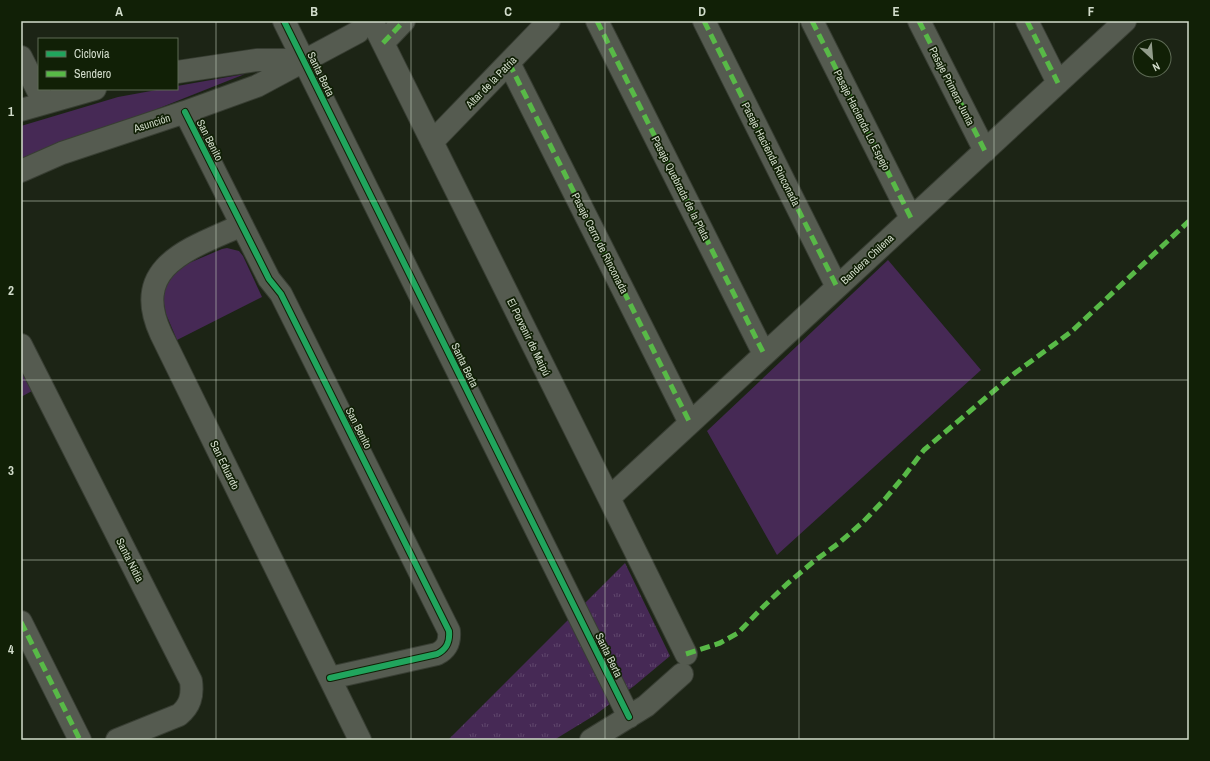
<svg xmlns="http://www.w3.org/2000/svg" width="1210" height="761" viewBox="0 0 1210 761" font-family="'Archivo Narrow',sans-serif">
<defs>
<pattern id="park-tufts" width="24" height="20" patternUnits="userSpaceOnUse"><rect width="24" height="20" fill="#462955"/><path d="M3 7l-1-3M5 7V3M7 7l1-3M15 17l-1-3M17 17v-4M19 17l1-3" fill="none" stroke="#60476c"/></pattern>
</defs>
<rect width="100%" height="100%" fill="#1c2415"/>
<path fill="#462955" d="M 245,74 L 21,163 L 21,126 L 118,97 L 162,89 L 177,89 L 177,86 Z
M 227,248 L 239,251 L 243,256 L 262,297 L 177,340 L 166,314 L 164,304 L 163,295 L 170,277 L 182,266 L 222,249 Z
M 888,260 L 981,370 L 777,555 L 707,431 Z
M 21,371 L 32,391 L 21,397 Z"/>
<path fill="url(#park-tufts)" d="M 625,563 L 670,656 L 634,686 L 595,715 L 554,740 L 448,740 Z"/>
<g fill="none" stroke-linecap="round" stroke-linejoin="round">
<g stroke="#383e33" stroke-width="24">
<path id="minor" d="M 284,21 L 629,717
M 372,21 L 609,498 L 686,654
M 597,21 L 764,354
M 704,21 L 837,287
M 812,21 L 911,218
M 919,21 L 985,151
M 1027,21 L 1058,83
M 383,43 L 404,21
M 21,57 L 44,103
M 509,63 L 690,423
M 177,72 L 257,60 L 302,60
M 21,110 L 95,89
M 185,112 L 269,279 L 281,294 L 449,631 C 450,642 447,649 437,654 L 330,678
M 432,142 L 549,21
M 21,171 L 62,153 L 185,112 L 257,86 L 358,32
M 242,225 C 192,248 129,265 161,334 L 360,740
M 21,345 L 191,681 C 193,696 190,706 179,715 L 117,740
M 609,498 L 1125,21
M 21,622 L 80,740
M 591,740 L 646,706 L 682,674"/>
</g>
<use href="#minor" stroke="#555b50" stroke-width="22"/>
<path stroke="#58b947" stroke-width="5" stroke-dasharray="10 5" stroke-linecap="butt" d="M 597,21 L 764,354
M 704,21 L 837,287
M 812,21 L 911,218
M 919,21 L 985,151
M 1027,21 L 1058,83
M 383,43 L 404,21
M 509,63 L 690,423
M 21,622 L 80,740
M 686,654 L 720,643 L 738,633 L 762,608 L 787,584 L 813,562 L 839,543 L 863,522 L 885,499 L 905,475 L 924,450 L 1015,373 L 1071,332 L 1189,221"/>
<g stroke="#112006" stroke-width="8">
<path id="cycleway" d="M 284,21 L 629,717
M 185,112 L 269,279 L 281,294 L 449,631 C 450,642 447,649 437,654 L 330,678"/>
</g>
<use href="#cycleway" stroke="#20a55d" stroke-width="6"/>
</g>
<path fill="none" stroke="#d2dccb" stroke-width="1" stroke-opacity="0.55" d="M 216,21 L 216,740M 411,21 L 411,740M 605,21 L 605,740M 799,21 L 799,740M 994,21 L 994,740M 21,201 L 1189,201M 21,380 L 1189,380M 21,560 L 1189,560"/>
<g text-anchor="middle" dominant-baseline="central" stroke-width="3.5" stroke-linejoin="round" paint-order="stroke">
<g font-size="11" fill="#d2dccb" stroke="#112006">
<text transform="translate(321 74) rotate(64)">Santa Berta</text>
<text transform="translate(491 82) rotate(-46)">Altar de la Patria</text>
<text transform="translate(952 86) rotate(63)">Pasaje Primera Junta</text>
<text transform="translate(862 120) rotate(63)">Pasaje Hacienda Lo Espejo</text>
<text transform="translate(152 123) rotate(-18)">Asunción</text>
<text transform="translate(210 140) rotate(63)">San Benito</text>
<text transform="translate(771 154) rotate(63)">Pasaje Hacienda Rinconada</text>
<text transform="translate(681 188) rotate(63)">Pasaje Quebrada de la Plata</text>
<text transform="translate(600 243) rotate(63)">Pasaje Cerro de Rinconada</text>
<text transform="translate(867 259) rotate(-43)">Bandera Chilena</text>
<text transform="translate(529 337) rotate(64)">El Porvenir de Maipú</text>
<text transform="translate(465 365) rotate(64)">Santa Berta</text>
<text transform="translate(359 428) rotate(63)">San Benito</text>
<text transform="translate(225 465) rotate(64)">San Eduardo</text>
<text transform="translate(130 560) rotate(63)">Santa Nidia</text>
<text transform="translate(609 655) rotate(64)">Santa Berta</text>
</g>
</g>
<rect width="1210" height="761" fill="none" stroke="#112006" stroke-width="44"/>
<rect x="38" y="38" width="140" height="52" fill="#112006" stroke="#5e6b55"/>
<rect x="46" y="51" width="20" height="6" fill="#20a55d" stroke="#5e6b55"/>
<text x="74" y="58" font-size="12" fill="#d2dccb">Ciclovía</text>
<rect x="46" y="71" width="20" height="6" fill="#58b947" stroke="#5e6b55"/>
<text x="74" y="78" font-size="12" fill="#d2dccb">Sendero</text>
<g transform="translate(1152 58) rotate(154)"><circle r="19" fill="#112006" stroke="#5e6b55"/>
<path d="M0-3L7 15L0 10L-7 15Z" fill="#929c8b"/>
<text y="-6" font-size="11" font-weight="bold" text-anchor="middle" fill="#d2dccb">N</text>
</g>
<rect x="22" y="22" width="1166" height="717" fill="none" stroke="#d2dccb" stroke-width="1.5"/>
<g font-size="13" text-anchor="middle" font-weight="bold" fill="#d2dccb">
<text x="119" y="16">A</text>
<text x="314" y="16">B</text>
<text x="508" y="16">C</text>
<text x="702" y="16">D</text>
<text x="896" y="16">E</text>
<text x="1091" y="16">F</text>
<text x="11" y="116">1</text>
<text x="11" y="295">2</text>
<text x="11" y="475">3</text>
<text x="11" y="654">4</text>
</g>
</svg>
